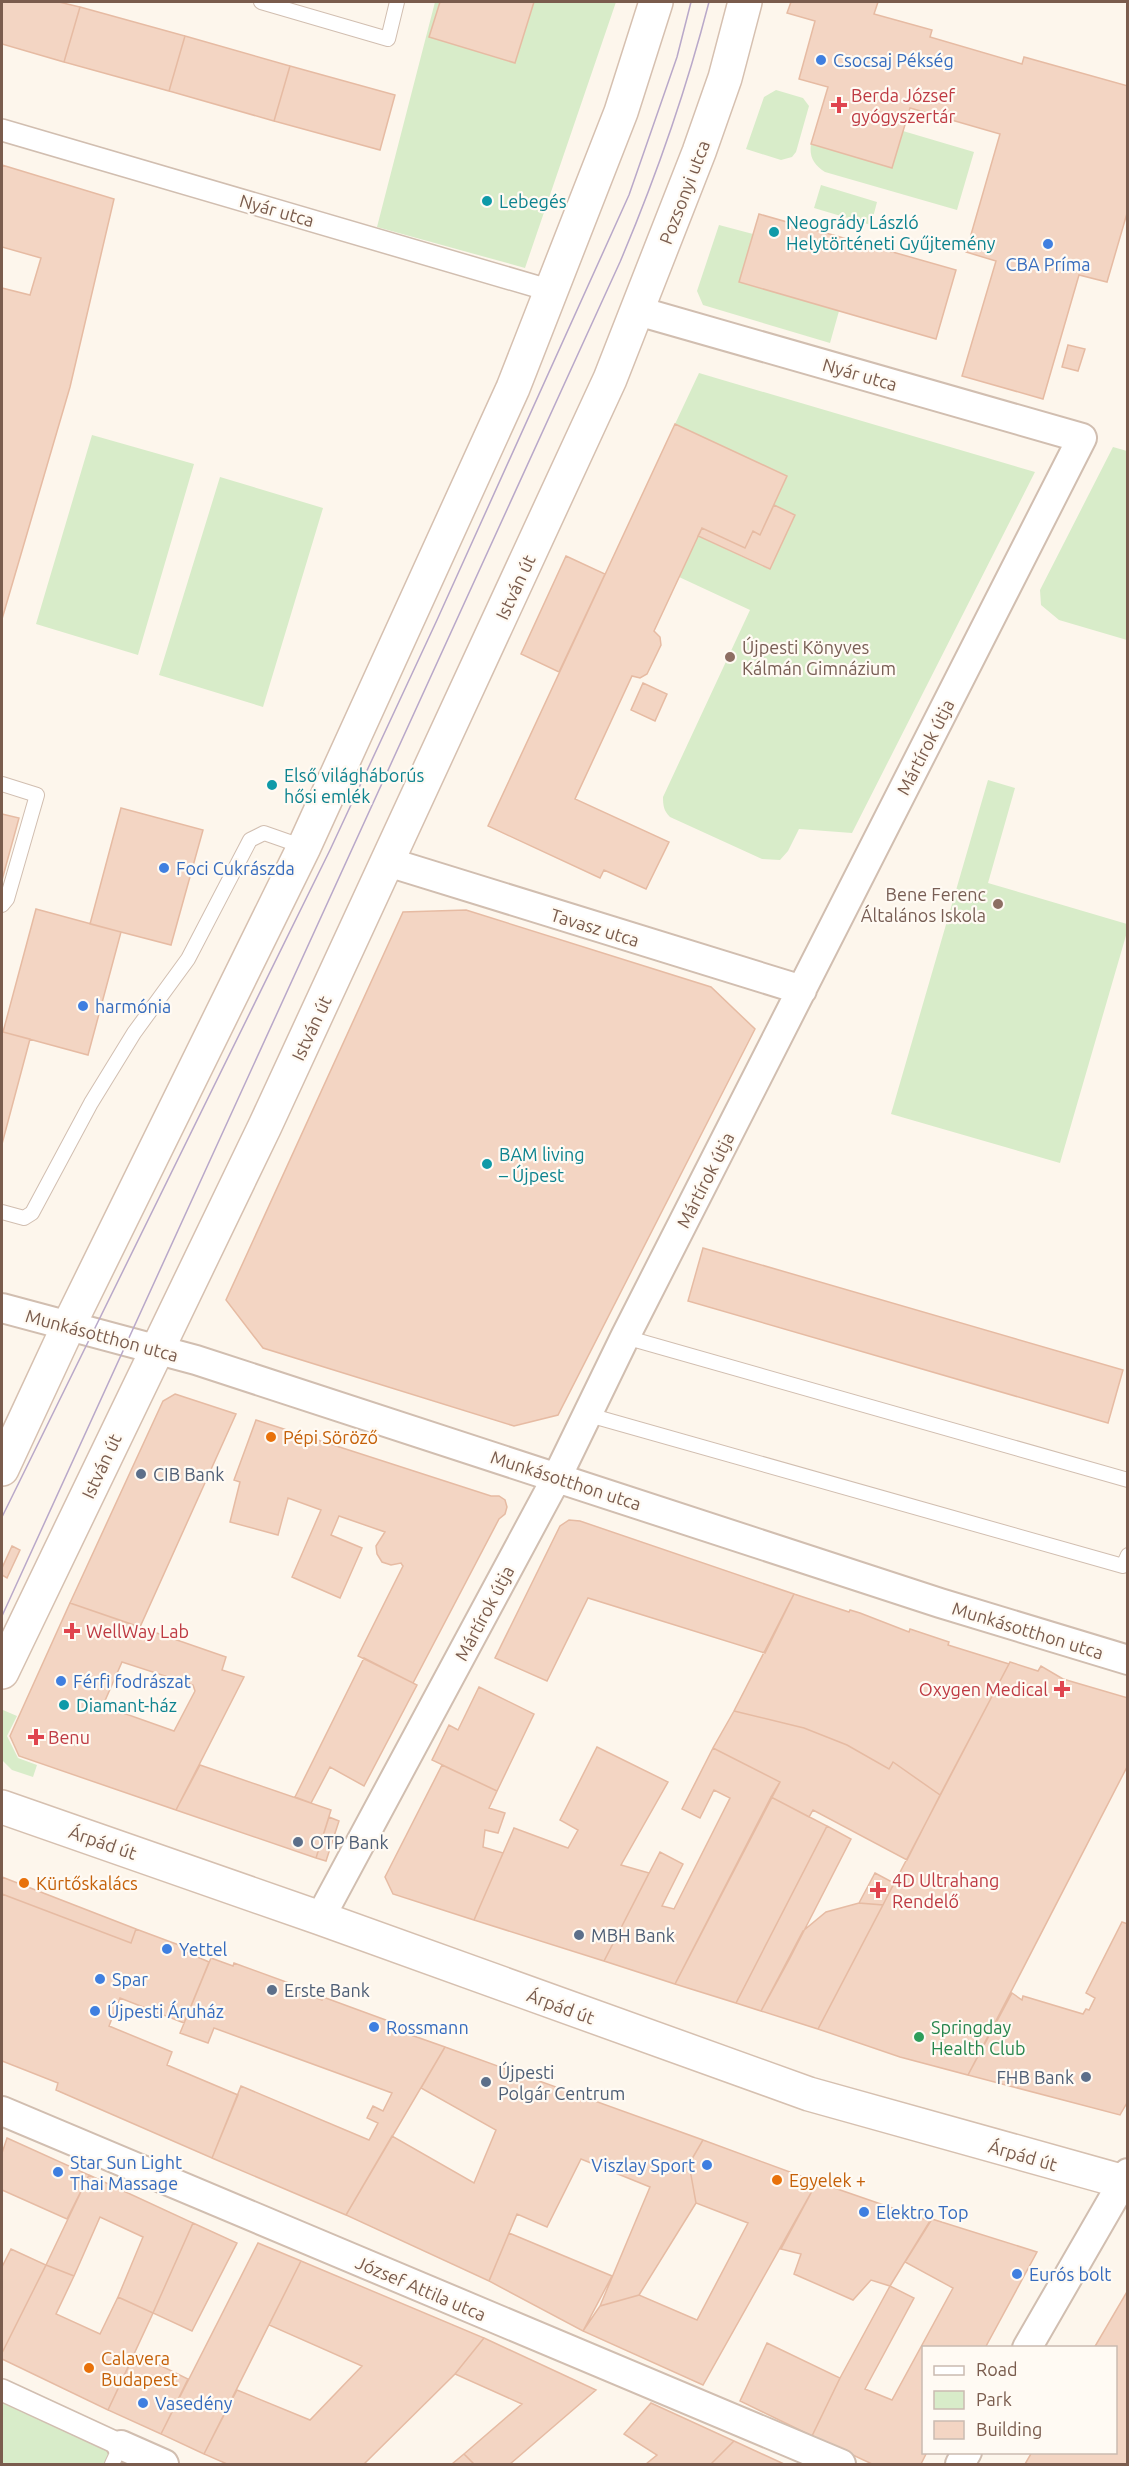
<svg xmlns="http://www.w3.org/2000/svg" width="1129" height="2466" viewBox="0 0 1129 2466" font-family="Ubuntu,sans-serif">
<rect width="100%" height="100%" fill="#fdf6ec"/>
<path fill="#d8ecc9" d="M 435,2 L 616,2 L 525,268 L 377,227 Z
M 776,90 L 803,98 L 809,106 L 796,152 L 792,157 L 781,160 L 746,149 L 764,97 Z
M 903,131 L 974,152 L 957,210 L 825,172 C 814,165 809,157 811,144 L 892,167 Z
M 821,185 L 877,202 L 871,225 L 814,208 Z
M 719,225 L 753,234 L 740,282 L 839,311 L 830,343 L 703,305 L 697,291 Z
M 699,373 L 1035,472 L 852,833 L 799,829 L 788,851 L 780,860 L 762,859 L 670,817 C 664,811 663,806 663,797 L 750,610 L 679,577 L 698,536 L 769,569 L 794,515 L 774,505 L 787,476 L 675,424 Z
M 92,435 L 194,464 L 138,655 L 36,624 Z
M 1113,447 L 1127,451 L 1127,640 L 1059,620 L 1041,605 L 1040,590 Z
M 220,477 L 323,508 L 263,707 L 159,675 Z
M 988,780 L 1015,788 L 988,883 L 1127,924 L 1127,932 L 1060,1163 L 891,1114 Z
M 3,1710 L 17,1716 L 7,1736 L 18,1758 L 37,1765 L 33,1777 L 12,1770 L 2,1760 Z
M 2,2397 L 111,2449 L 104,2464 L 2,2464 Z"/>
<path fill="#f3d5c3" stroke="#e6bba3" stroke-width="1.5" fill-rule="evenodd" d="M 2,2 L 59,2 L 80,7 L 64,62 L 2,44 Z
M 440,2 L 534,2 L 515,63 L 429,37 Z
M 791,2 L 878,2 L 874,14 L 932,30 L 930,37 L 1022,64 L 1024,57 L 1128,86 L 1128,210 L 1107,282 L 1079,275 L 1043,399 L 962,376 L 996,261 L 966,252 L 1000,134 L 910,108 L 892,168 L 811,144 L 828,87 L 799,79 L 815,21 L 787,13 Z
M 80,7 L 185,36 L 169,91 L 64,62 Z
M 185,36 L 290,66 L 274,121 L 169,91 Z
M 290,66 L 395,95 L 380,150 L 274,121 Z
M 2,165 L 114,199 L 70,387 L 2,619 L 2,288 L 30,295 L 41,258 L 2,247 Z
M 759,214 L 956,270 L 936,339 L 739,282 Z
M 1068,345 L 1085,349 L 1078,371 L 1062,367 Z
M 675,424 L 787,476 L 760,535 L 753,531 L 745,548 L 702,528 L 654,631 L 660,637 L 661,645 L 647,674 L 640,678 L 632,676 L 575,799 L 669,842 L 646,889 L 604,870 L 600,878 L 488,826 Z
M 774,505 L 795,515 L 770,569 L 698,536 L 702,528 L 745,548 L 753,531 L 760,535 Z
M 566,556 L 605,574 L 559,672 L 521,654 Z
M 643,683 L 667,694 L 655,721 L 631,710 Z
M 121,808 L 203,830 L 171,945 L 90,924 Z
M 2,814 L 19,818 L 2,880 Z
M 36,909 L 121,932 L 88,1055 L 3,1032 Z
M 466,910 L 711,987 L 755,1029 L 558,1415 L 514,1426 L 263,1348 L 226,1300 L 403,912 Z
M 3,1032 L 30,1039 L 2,1144 L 2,1032 Z
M 703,1248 L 1123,1370 L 1108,1423 L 688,1301 Z
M 175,1394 L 236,1414 L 140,1627 L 70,1603 L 163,1401 Z
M 256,1420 L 491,1496 L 499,1496 L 505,1500 L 507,1507 L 505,1514 L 499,1519 L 413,1683 L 358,1656 L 403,1566 L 401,1563 L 391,1565 L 382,1562 L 377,1554 L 376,1546 L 385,1532 L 339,1516 L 331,1535 L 362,1548 L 340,1598 L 292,1577 L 321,1510 L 288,1498 L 278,1535 L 230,1522 L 240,1482 L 234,1480 Z
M 569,1520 L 580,1521 L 794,1594 L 765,1653 L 588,1598 L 547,1681 L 495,1658 L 560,1526 Z
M 12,1546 L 20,1550 L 7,1578 L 2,1575 L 2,1568 Z
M 794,1594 L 849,1612 L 850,1610 L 860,1613 L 909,1632 L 910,1629 L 949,1642 L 948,1645 L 1009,1664 L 940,1795 L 893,1762 L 889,1769 L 847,1745 L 804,1728 L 734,1711 Z
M 70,1603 L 226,1657 L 222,1670 L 244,1677 L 176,1810 L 19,1756 L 10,1736 ZM 122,1662 L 193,1685 L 195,1691 L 174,1731 L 106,1707 L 104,1703 Z
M 364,1658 L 417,1685 L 364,1786 L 330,1767 L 311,1803 L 295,1797 Z
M 1010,1662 L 1038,1671 L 1041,1666 L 1063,1679 L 1128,1698 L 1128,1765 L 968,2075 L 900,2057 L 818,2029 Z
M 479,1687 L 534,1714 L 497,1791 L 432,1760 L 449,1725 L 458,1730 Z
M 734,1711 L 804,1728 L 847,1745 L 889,1769 L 893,1762 L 940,1795 L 907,1860 L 813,1810 L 809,1817 L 771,1797 L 780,1782 L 713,1748 Z
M 597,1747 L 668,1782 L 621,1865 L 649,1873 L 604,1961 L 474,1920 L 514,1828 L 568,1848 L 578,1830 L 560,1820 Z
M 713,1748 L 780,1782 L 675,1984 L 604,1961 L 660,1852 L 683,1864 L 662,1906 L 674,1909 L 730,1798 L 714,1790 L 700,1818 L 682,1809 Z
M 200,1765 L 331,1810 L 316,1858 L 176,1810 Z
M 442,1765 L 497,1791 L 489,1808 L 505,1813 L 498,1833 L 485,1830 L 483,1847 L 503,1853 L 474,1920 L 393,1894 L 385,1877 Z
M 771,1797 L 827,1826 L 736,2003 L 675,1984 Z
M 329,1817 L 339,1821 L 326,1861 L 316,1858 Z
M 827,1826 L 851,1839 L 790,1958 L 761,2011 L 736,2003 Z
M 875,1873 L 894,1883 L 883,1905 L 859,1903 Z
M 2,1877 L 136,1929 L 131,1943 L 2,1894 Z
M 2,1894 L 131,1943 L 136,1929 L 187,1948 L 186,1952 L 209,1962 L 184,2023 L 120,1998 L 109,2026 L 172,2052 L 167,2065 L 238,2095 L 212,2158 L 56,2090 L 58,2083 L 2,2061 Z
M 859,1903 L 883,1905 L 818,2029 L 761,2011 L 803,1931 L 826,1912 Z
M 1122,1922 L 1128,1924 L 1128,2101 L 1120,2115 L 968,2075 L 1012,1993 L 1022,2000 L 1023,1996 L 1083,2014 L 1086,2009 L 1089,2010 L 1095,1998 L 1086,1993 Z
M 211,1958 L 233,1966 L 234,1963 L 297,1986 L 295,1990 L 322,2000 L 323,1997 L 413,2030 L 411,2035 L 445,2047 L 346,2215 L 212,2158 L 241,2086 L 369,2140 L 378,2123 L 367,2118 L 373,2106 L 383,2111 L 392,2093 L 214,2028 L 208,2043 L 180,2033 Z
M 445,2047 L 703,2140 L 689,2164 L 696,2203 L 639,2295 L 600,2306 L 650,2187 L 581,2159 L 547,2227 L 517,2214 L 489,2281 L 346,2215 L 392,2136 L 474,2183 L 496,2130 L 421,2088 Z
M 7,2138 L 89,2175 L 67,2219 L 2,2190 L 2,2153 Z
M 703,2140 L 817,2182 L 703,2385 L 583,2331 L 600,2306 L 639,2295 L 697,2320 L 748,2223 L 696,2203 L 689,2164 Z
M 89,2175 L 193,2223 L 153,2313 L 118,2297 L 143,2237 L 100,2217 L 74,2276 L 46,2265 Z
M 817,2182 L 930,2221 L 890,2286 L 871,2280 L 853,2300 L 794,2274 L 801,2254 L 781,2249 Z
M 932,2219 L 1037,2252 L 985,2348 L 924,2348 L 924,2452 L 927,2452 L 921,2464 L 872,2464 L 812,2436 L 840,2378 L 890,2286 L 914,2298 L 865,2389 L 892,2400 L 953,2288 L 905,2262 Z
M 193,2223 L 237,2243 L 192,2331 L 153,2313 Z
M 509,2233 L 612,2276 L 583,2331 L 489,2281 Z
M 258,2243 L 301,2261 L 204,2454 L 161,2434 Z
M 11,2249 L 46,2265 L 2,2353 L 2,2267 Z
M 301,2261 L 484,2338 L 455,2374 L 364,2464 L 227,2464 L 204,2454 L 237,2390 L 310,2420 L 362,2366 L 269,2325 Z
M 46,2265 L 74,2276 L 56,2314 L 100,2334 L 118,2297 L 153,2313 L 108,2410 L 2,2359 L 2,2353 Z
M 1128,2290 L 1128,2464 L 1025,2464 L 1032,2452 L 1116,2452 L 1116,2348 L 1094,2348 Z
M 484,2338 L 596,2390 L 510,2464 L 474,2464 L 464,2454 L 522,2404 L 455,2374 Z
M 767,2343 L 840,2378 L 812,2436 L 740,2401 Z
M 135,2353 L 188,2379 L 161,2434 L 108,2410 Z
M 651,2403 L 734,2441 L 711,2464 L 646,2464 L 657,2455 L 624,2434 Z
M 734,2441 L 784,2464 L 711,2464 Z
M 464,2454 L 474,2464 L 452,2464 Z"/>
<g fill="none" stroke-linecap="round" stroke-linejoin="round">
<g stroke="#d1beb0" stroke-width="16">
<path id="service" d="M 261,2 L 388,39 L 397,2
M 2,784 L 37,795 L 7,899 L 2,905
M 2,1212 L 24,1218 L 32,1213 L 91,1103 L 134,1033 L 188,959 L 250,840 L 264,833 L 304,847
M 625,1337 L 1128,1480
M 589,1415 L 1123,1566 L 1128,1555
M 112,2464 L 121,2445"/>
</g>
<g stroke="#d1beb0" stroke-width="24">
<path id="pedestrian" d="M 2,130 L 552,291
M 2,2390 L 121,2445"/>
</g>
<g stroke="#d1beb0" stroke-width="32">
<path id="minor" d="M 388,862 L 802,990
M 2,1308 L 196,1360 L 940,1603 L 1128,1660
M 320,1918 L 557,1477 L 625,1337 L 1082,438 L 638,311
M 2,2111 L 841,2464
M 1027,2348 L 1128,2173
M 121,2445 L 164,2464
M 960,2464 L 967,2452"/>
</g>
<g stroke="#d6c0b0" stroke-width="36">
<path id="secondary" d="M 2,1469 L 68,1327 L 304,847 L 513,388 L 621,112 L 656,2
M 2,1672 L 265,1126 L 610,379 L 699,152 L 725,78 L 745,2
M 2,1807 L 320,1918 L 809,2094 L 1128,2183"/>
</g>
<use href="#service" stroke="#fff" stroke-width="14"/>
<use href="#pedestrian" stroke="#fff" stroke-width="21"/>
<use href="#minor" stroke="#fff" stroke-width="28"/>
<use href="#secondary" stroke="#fff" stroke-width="33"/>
<path stroke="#b9a8c9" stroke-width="1.5" d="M 2,1517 L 330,850 L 437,620 L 629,195 L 677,57 L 691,2
M 2,1616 L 620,262 C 656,177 686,91 709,2"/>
</g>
<g fill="#3f7fe0" stroke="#fffaf3" stroke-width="2">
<circle cx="821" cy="60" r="6"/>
<circle cx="1048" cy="244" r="6"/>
<circle cx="164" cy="868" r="6"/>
<circle cx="83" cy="1006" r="6"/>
<circle cx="61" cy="1681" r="6"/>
<circle cx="167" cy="1949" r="6"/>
<circle cx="100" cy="1979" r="6"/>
<circle cx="95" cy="2011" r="6"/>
<circle cx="374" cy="2027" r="6"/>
<circle cx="707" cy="2165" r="6"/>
<circle cx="58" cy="2172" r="6"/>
<circle cx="864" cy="2212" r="6"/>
<circle cx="1017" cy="2274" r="6"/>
<circle cx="143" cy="2403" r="6"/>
</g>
<g fill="#e0444e" stroke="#fffaf3" stroke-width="2">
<path d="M836 96h6v6h6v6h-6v6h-6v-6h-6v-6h6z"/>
<path d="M69 1622h6v6h6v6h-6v6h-6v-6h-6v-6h6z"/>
<path d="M1059 1680h6v6h6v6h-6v6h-6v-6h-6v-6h6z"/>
<path d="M33 1728h6v6h6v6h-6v6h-6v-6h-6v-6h6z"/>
<path d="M875 1881h6v6h6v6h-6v6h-6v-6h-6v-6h6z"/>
</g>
<g fill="#0f9aa8" stroke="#fffaf3" stroke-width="2">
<circle cx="487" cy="201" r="6"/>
<circle cx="774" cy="232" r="6"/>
<circle cx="272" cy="785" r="6"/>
<circle cx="487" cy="1164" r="6"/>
<circle cx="64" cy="1705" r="6"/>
</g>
<g fill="#8d6e63" stroke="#fffaf3" stroke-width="2">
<circle cx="730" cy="657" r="6"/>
<circle cx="998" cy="904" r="6"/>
</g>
<g fill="#e8710a" stroke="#fffaf3" stroke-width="2">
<circle cx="271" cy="1437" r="6"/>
<circle cx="24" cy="1883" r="6"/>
<circle cx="777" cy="2180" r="6"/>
<circle cx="89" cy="2368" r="6"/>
</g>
<g fill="#5c6f8a" stroke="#fffaf3" stroke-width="2">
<circle cx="141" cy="1474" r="6"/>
<circle cx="298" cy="1842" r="6"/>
<circle cx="579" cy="1935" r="6"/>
<circle cx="272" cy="1990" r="6"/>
<circle cx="1086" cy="2077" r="6"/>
<circle cx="486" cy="2082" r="6"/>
</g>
<circle fill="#2e9e5b" stroke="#fffaf3" stroke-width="2" cx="919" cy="2037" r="6"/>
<g text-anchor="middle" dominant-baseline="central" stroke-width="4.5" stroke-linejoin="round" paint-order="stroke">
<g font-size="18" fill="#366cbe" stroke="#fffaf3" text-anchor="start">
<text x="833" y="60">Csocsaj Pékség</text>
<text x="1048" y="264" text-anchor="middle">CBA Príma</text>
<text x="176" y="868">Foci Cukrászda</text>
<text x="95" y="1006">harmónia</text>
<text x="73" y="1681">Férfi fodrászat</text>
<text x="179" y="1949">Yettel</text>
<text x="112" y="1979">Spar</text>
<text x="107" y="2011">Újpesti Áruház</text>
<text x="386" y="2027">Rossmann</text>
<text x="70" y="2162">Star Sun Light<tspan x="70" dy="21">Thai Massage</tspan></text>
<text x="695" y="2165" text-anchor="end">Viszlay Sport</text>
<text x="876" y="2212">Elektro Top</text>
<text x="1029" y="2274">Eurós bolt</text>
<text x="155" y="2403">Vasedény</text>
</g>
<g font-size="18" fill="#be3a42" stroke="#fffaf3" text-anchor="start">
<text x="851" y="95">Berda József<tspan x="851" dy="21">gyógyszertár</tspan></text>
<text x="86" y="1631">WellWay Lab</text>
<text x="1048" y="1689" text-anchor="end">Oxygen Medical</text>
<text x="48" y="1737">Benu</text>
<text x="892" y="1880">4D Ultrahang<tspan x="892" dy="21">Rendelő</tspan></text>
</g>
<g font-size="18" fill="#7a5c4d" stroke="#fffaf3">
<text transform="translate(684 192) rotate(-69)">Pozsonyi utca</text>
<text transform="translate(277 210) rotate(16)">Nyár utca</text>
<text transform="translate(860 374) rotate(16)">Nyár utca</text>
<text transform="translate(515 587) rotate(-65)">István út</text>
<text transform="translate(925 747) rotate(-63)">Mártírok útja</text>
<text transform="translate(595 927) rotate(17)">Tavasz utca</text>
<text transform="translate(311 1028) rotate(-65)">István út</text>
<text transform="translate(705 1180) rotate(-63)">Mártírok útja</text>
<text transform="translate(102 1335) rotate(15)">Munkásotthon utca</text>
<text transform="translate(101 1466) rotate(-65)">István út</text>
<text transform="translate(566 1480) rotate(18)">Munkásotthon utca</text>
<text transform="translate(484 1613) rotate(-62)">Mártírok útja</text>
<text transform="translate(1028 1630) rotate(17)">Munkásotthon utca</text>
<text transform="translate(103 1842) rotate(19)">Árpád út</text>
<text transform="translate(561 2006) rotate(20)">Árpád út</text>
<text transform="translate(1023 2155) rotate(16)">Árpád út</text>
<text transform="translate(421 2288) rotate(23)">József Attila utca</text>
</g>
<g font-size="18" fill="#0d838f" stroke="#fffaf3" text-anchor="start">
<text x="499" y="201">Lebegés</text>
<text x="786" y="222">Neogrády László<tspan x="786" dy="21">Helytörténeti Gyűjtemény</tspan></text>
<text x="284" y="775">Első világháborús<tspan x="284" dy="21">hősi emlék</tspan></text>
<text x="499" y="1154">BAM living<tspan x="499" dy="21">– Újpest</tspan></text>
<text x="76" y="1705">Diamant-ház</text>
</g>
<g font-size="18" fill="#785e54" stroke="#fffaf3" text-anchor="start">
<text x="742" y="647">Újpesti Könyves<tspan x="742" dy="21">Kálmán Gimnázium</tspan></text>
<text x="986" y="894" text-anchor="end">Bene Ferenc<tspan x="986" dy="21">Általános Iskola</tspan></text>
</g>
<g font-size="18" fill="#c56008" stroke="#fffaf3" text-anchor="start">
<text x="283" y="1437">Pépi Söröző</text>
<text x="36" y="1883">Kürtőskalács</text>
<text x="789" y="2180">Egyelek +</text>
<text x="101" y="2358">Calavera<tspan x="101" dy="21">Budapest</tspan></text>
</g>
<g font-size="18" fill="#4e5e75" stroke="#fffaf3" text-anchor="start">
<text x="153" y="1474">CIB Bank</text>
<text x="310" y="1842">OTP Bank</text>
<text x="591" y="1935">MBH Bank</text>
<text x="284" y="1990">Erste Bank</text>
<text x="498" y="2072">Újpesti<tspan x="498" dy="21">Polgár Centrum</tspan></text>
<text x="1074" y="2077" text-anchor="end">FHB Bank</text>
</g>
<g font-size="18" fill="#27864d" stroke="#fffaf3" text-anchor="start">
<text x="931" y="2027">Springday<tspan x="931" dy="21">Health Club</tspan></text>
</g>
</g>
<rect width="1129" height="2466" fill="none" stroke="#7a5c4d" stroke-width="6"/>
<rect x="922" y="2346" width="195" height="108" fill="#fffaf3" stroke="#cabbb1" stroke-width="1.5"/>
<rect x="934" y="2366" width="30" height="9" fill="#ffffff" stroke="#cabbb1" stroke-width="1.5"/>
<text x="976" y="2376" font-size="18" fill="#7a5c4d">Road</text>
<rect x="934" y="2391" width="30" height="18" fill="#d8ecc9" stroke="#cabbb1" stroke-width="1.5"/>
<text x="976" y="2406" font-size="18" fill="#7a5c4d">Park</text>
<rect x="934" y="2421" width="30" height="18" fill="#f3d5c3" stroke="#cabbb1" stroke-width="1.5"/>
<text x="976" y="2436" font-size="18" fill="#7a5c4d">Building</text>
</svg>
